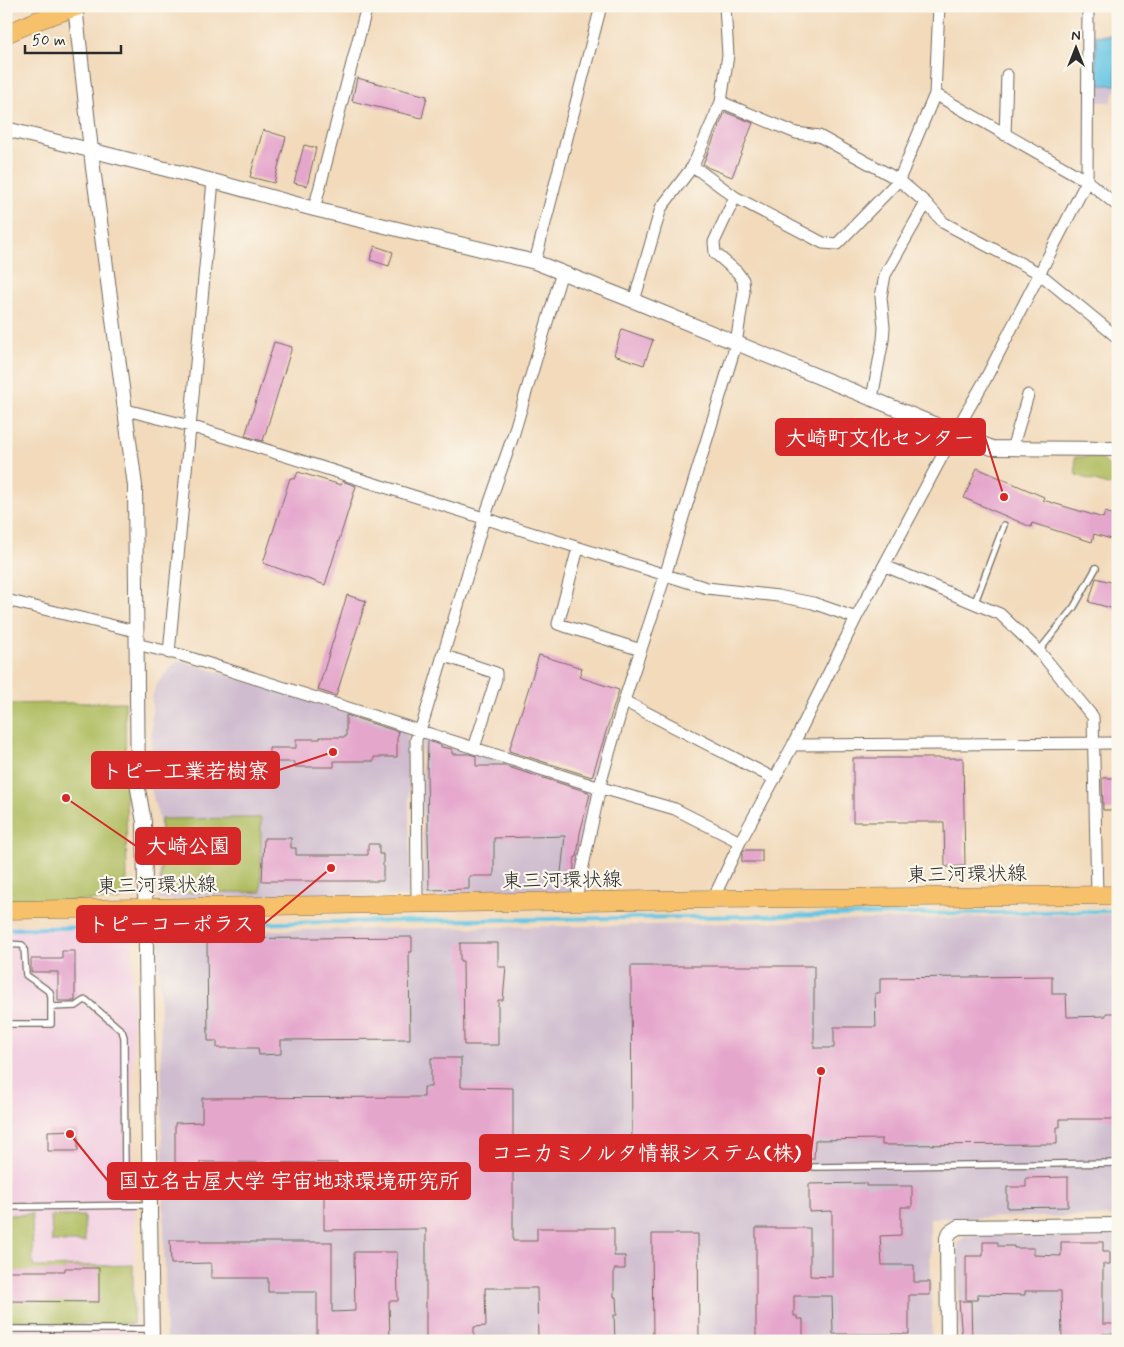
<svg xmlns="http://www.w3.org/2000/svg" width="1124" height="1347" viewBox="0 0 1124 1347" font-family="Mynerve,'Klee One',sans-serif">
<rect width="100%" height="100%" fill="#fbf7ec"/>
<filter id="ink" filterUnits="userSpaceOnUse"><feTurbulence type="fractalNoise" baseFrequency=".02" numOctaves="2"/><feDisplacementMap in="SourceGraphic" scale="10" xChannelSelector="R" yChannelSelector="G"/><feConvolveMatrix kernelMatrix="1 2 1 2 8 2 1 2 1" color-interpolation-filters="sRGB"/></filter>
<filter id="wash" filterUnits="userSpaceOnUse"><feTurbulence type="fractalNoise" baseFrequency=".0096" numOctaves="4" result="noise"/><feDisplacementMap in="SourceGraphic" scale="20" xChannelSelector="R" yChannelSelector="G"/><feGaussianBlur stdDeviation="1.12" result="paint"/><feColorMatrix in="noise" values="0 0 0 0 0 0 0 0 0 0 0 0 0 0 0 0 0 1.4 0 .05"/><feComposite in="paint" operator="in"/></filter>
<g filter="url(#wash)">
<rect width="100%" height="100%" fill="#f2dabb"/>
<path fill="#f2cfe1" d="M 129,924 L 132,928 L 135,1341 L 6,1341 L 6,926 Z"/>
<path fill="#cfbdcf" d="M 1092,34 L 1117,34 L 1117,85 L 1111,102 L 1092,102 Z
M 178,660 L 405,730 L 408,736 L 410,892 L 406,897 L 159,900 L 159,820 L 151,789 L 152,698 L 156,685 Z
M 422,736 L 592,790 L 595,796 L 575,890 L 571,896 L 424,897 Z
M 1118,914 L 1118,1216 L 930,1218 L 932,1341 L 650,1341 L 649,1328 L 649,1341 L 166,1341 L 159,940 L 168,932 L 653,925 Z
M 1118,1235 L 1118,1341 L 959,1341 L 958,1243 L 965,1236 Z"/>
<path fill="#afbc5e" stroke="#6d7444" d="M 1075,457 L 1100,457 L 1116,473 L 1111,486 L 1076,475 Z
M 125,702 L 127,893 L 120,900 L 6,901 L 6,704 Z
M 261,818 L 261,892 L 161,893 L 161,819 Z
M 32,1214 L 33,1267 L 133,1265 L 133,1324 L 6,1325 L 6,1215 Z
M 51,1216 L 84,1216 L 85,1242 L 52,1242 Z"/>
<path fill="#65c5e4" stroke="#487888" d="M 1096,36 L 1116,36 L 1116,85 L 1096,85 Z"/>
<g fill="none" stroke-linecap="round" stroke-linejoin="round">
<path stroke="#65c5e4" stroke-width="4" d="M 6,929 L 332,922 L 1118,911"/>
</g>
<g id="blocks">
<path fill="#e5a6cc" d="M 357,78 L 427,96 L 422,118 L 352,101 Z
M 725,112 L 753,123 L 732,177 L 709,168 L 703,164 Z
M 263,130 L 286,137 L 274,183 L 250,177 Z
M 304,145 L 316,148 L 307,186 L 294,183 Z
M 375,246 L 393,252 L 389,266 L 370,260 Z
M 622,329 L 653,340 L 644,365 L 614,355 Z
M 274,342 L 292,347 L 263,441 L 245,436 Z
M 977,468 L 1044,497 L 1043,500 L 1103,518 L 1105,512 L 1118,516 L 1118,541 L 1094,534 L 1092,542 L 1032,523 L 1031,527 L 964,498 Z
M 298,472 L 341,485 L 342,481 L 356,486 L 325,585 L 263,563 L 290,478 L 295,479 Z
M 1096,578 L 1118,584 L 1118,610 L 1089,602 Z
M 347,595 L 366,601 L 336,696 L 318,690 Z
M 539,655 L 582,668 L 579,677 L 619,690 L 592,777 L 509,751 Z
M 346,715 L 399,732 L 397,738 L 397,757 L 374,757 L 374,761 L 334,761 L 334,767 L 295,767 L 295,762 L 269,762 L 269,748 L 296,748 L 296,739 L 320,739 L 320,737 L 346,737 Z
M 428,741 L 441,745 L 441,747 L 452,749 L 452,754 L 469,754 L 476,756 L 476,766 L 505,766 L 588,792 L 590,794 L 580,833 L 577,857 L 575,857 L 572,882 L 560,882 L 565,836 L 494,838 L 494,876 L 469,876 L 469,889 L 429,890 L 427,772 Z
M 853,758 L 963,758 L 965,866 L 945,867 L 944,822 L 853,822 Z
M 1102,778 L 1118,778 L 1118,810 L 1103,810 Z
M 264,838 L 291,838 L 291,848 L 296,848 L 296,855 L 368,855 L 368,844 L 379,844 L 379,854 L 383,854 L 383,881 L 262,881 Z
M 744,850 L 762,850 L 762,862 L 742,862 L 742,855 Z
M 412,937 L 412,952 L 409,952 L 410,1039 L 281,1040 L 281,1054 L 259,1055 L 258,1048 L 217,1048 L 217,1041 L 208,1041 L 207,939 Z
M 460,943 L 498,943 L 498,967 L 506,967 L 503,1000 L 498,1000 L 498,1045 L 464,1045 L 463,961 L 460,961 Z
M 62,951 L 75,951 L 75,1001 L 58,1001 L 58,972 L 31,972 L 31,959 L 62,959 Z
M 631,966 L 814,966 L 814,1048 L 834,1048 L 834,1027 L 876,1027 L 875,993 L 880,993 L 880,978 L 1052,976 L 1052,994 L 1066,994 L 1067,1017 L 1106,1016 L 1106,1013 L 1118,1013 L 1118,1119 L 1060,1119 L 1060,1127 L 1057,1127 L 1057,1144 L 882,1145 L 882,1139 L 815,1140 L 814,1159 L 715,1159 L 715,1149 L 632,1149 Z
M 431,1058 L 461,1058 L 461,1087 L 513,1088 L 513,1241 L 537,1241 L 537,1228 L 614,1228 L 614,1256 L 625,1256 L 625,1269 L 614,1269 L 614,1297 L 616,1297 L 617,1315 L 614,1315 L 615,1341 L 538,1341 L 537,1288 L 485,1288 L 486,1326 L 474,1327 L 474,1341 L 426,1341 L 426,1229 L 324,1230 L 324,1195 L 337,1195 L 337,1163 L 200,1162 L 200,1172 L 183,1172 L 183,1163 L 175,1163 L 175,1123 L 202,1122 L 202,1098 L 424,1097 L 424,1087 L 431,1087 Z
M 78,1130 L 78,1151 L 48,1151 L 48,1131 Z
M 1068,1177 L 1068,1207 L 1007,1208 L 1007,1187 L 1026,1187 L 1026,1178 Z
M 866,1183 L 866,1186 L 912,1186 L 912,1207 L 901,1207 L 901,1235 L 880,1236 L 882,1265 L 914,1265 L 914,1282 L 930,1282 L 930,1295 L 909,1295 L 909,1334 L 833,1334 L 832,1296 L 794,1296 L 794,1316 L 797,1316 L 797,1319 L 803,1319 L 803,1341 L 756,1341 L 756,1228 L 810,1228 L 810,1276 L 832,1277 L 832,1211 L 809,1212 L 809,1184 Z
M 652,1234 L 698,1234 L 699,1341 L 653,1341 Z
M 170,1240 L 200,1240 L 200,1242 L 332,1242 L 332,1312 L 355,1311 L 354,1252 L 397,1252 L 398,1301 L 389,1301 L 390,1341 L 317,1341 L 317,1292 L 268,1292 L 268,1278 L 211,1278 L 211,1263 L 171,1264 Z
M 983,1242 L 998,1242 L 998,1246 L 1014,1246 L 1014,1248 L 1034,1248 L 1034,1255 L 1061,1256 L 1061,1242 L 1103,1242 L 1103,1252 L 1110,1252 L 1110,1264 L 1103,1264 L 1103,1324 L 1118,1324 L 1118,1334 L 1103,1334 L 1103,1341 L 1062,1341 L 1061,1291 L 1025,1291 L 1025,1295 L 978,1294 L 977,1300 L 966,1300 L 966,1256 L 983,1256 Z
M 65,1268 L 99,1268 L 99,1302 L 6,1301 L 6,1271 L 65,1271 Z
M 959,1301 L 971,1301 L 972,1341 L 962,1341 Z"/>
</g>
</g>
<g filter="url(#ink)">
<use href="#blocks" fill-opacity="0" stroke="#71685d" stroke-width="1"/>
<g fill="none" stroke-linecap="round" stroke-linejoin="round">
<g stroke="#71685d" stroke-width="8">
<path id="service" d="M 975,602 L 1004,525
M 1039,651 L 1074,607 L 1096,568
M 6,944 L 22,945 L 24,947 L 26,975 L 50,992 L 51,997 L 51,1024 L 6,1024
M 51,1007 L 76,1006 L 83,1001 L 86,1000 L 122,1031 L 124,1037 L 125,1182
M 814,1167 L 1118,1163
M 6,1207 L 149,1205
M 6,1329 L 151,1329"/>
</g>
<g stroke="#71685d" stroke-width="13">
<path id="minor" d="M 935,94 L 1087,181 L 1118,206
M 721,102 L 796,133 L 819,136 L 899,180 L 926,203 L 944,223 L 1039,273 L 1118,338
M 1005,135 L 1007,75
M 735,197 L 823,243 L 837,244 L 899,180 L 935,94 L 939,6
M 314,209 L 367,6
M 535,262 L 601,6
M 634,301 L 661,208 L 693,166 L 721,102 L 728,55 L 725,6
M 872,398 L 883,340 L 884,327 L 881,297 L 885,275 L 926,203
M 126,410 L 190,426 L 707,588 L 778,596 L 813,603 L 856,618
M 1012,449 L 1028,395
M 578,548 L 558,624 L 641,650
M 885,566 L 1000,614 L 1039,651 L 1093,717 L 1097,895
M 6,600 L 135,631
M 136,644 L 181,655 L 591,785 L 675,809 L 740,842
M 169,653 L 213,181
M 442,655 L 496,673 L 496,679 L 474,748
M 624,701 L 775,779
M 793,745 L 1118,743
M 713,899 L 740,842 L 793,745 L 856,618 L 954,434 L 985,380 L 1087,181 L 1088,6
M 575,903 L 602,778 L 624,701 L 665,576 L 736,344 L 744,292 L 743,280 L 737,272 L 715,253 L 714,242 L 735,197 L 693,166
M 417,905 L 416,739 L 423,722 L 484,519 L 513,436 L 562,272"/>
</g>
<g stroke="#71685d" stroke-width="16">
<path id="tertiary" d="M 75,6 L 93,168 L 135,486 L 138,789 L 144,822 L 152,1341
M 6,129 L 213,181 L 314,209 L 535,262 L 634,301 L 992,448 L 1118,449
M 948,1341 L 947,1238 L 950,1232 L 958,1227 L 1118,1225"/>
</g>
<g stroke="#71685d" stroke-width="19">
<path id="primary" d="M 6,34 L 36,21 L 79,6
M 6,910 L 713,899 L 1118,895"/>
</g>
<use href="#service" stroke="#fff" stroke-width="5.5"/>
<use href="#minor" stroke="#fff" stroke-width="11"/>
<use href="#tertiary" stroke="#fff" stroke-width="14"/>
<use href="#primary" stroke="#f6c16b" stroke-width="18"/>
</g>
</g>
<g text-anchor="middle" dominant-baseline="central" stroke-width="4.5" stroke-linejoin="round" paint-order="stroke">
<g font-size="20" fill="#2b2b2b" stroke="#fbf7ec">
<text transform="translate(967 875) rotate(-1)">東三河環状線</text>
<text transform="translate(562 881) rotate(-1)">東三河環状線</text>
<text transform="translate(157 886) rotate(-1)">東三河環状線</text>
</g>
</g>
<path fill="none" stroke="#d62828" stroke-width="2" d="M1004 497L985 437M333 752L279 770M66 798L136 846M331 868L264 924M821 1071L811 1153M70 1134L108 1181"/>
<g fill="#d62828" stroke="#fbf7ec" stroke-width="2">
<circle cx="1004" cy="497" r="5"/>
<circle cx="333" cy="752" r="5"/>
<circle cx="66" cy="798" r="5"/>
<circle cx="331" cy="868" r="5"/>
<circle cx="821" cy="1071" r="5"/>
<circle cx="70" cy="1134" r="5"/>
</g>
<g fill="#d62828" stroke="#d62828" stroke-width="2">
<rect x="776" y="419" width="209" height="36" rx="5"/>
<rect x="92" y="752" width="187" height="36" rx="5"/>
<rect x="136" y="828" width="104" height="36" rx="5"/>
<rect x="77" y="906" width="187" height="36" rx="5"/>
<rect x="480" y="1135" width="331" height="36" rx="5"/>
<rect x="108" y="1163" width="362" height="36" rx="5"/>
</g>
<g font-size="21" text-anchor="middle" font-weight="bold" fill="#fff">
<text x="880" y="445">大崎町文化センター</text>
<text x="185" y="778">トピー工業若樹寮</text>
<text x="188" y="853">大崎公園</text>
<text x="171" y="931">トピーコーポラス</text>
<text x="646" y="1160">コニカミノルタ情報システム(株)</text>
<text x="289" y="1188">国立名古屋大学 宇宙地球環境研究所</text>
</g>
<rect width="1124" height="1347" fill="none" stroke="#fbf7ec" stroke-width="25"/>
<g transform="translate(1076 48)" stroke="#fbf7ec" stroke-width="4" paint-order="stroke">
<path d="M0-4L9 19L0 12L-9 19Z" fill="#2b2b2b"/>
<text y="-8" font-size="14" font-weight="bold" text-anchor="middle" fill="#2b2b2b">N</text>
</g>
<path d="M25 45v8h96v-8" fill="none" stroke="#2b2b2b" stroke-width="2.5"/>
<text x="32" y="45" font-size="15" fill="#2b2b2b" stroke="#fbf7ec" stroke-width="4" paint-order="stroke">50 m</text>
</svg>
